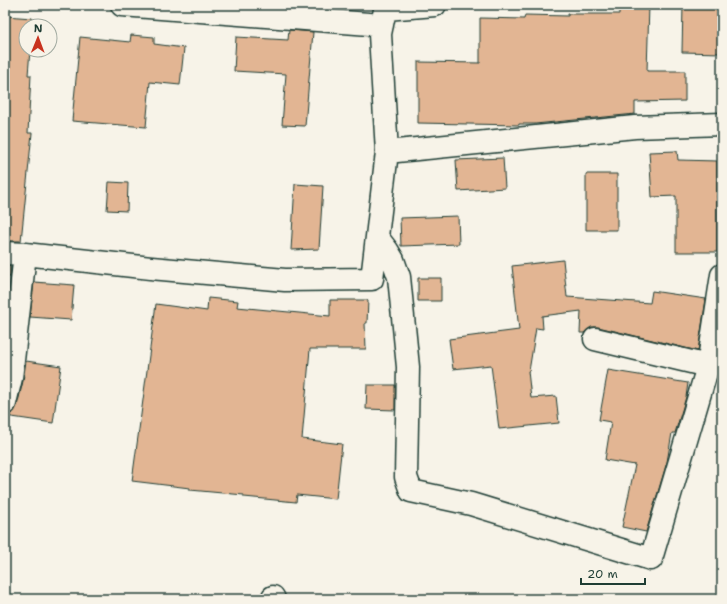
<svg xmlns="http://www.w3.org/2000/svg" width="727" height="604" viewBox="0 0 727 604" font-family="'Shantell Sans',sans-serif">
<rect width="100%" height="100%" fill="#f7f3e8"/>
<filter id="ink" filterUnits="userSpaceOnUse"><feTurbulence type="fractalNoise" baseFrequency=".025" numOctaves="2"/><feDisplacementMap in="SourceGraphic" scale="8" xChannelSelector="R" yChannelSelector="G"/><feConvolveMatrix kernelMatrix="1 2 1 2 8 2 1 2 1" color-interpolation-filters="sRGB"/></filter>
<g filter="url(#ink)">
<path fill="#e2b593" stroke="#1f3d34" d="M 619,5 L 649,5 L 647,71 L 685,71 L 685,101 L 635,102 L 635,114 L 535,124 L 519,124 L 519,125 L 418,123 L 418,62 L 480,63 L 480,18 L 524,19 L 525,15 L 568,16 L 568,14 L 619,14 Z
M 683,5 L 722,5 L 721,53 L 682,52 Z
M 5,16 L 32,18 L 31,26 L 26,26 L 26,50 L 30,50 L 28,75 L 31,75 L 28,133 L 32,133 L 21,241 L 5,241 Z
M 289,30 L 313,32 L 305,126 L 282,125 L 286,74 L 234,71 L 236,37 L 288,40 Z
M 131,35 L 154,37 L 154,44 L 184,48 L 180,85 L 150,82 L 146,127 L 72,121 L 80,37 L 130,42 Z
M 677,151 L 678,160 L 717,161 L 717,252 L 676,252 L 676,196 L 652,197 L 649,152 Z
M 503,158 L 505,188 L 458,191 L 456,160 Z
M 586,174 L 617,174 L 617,230 L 586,230 Z
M 109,182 L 128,183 L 127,211 L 107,210 Z
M 295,184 L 323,186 L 319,249 L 291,250 Z
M 458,216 L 459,244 L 401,246 L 400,218 Z
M 563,260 L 567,297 L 650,303 L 652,291 L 706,299 L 698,351 L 598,327 L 591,327 L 584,333 L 580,333 L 581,311 L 542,316 L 543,329 L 536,328 L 529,371 L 528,371 L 531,398 L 556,396 L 559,423 L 499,429 L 491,365 L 453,369 L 449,339 L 519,330 L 512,266 Z
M 5,266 L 11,266 L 10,277 L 5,277 Z
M 418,278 L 441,278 L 441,301 L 418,301 Z
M 34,282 L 74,285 L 71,320 L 30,317 Z
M 208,298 L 238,301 L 237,307 L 330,316 L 330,300 L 368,300 L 367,323 L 365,323 L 366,349 L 310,349 L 302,439 L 342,444 L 336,499 L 297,495 L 296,502 L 244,497 L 244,495 L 190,490 L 190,488 L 132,481 L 156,304 L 207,311 Z
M 26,361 L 61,366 L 53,423 L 5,416 L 14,412 L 17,406 L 23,381 Z
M 608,370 L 688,383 L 686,397 L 675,433 L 672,433 L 667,462 L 646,532 L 622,527 L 635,465 L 605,460 L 611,422 L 599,420 Z
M 367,385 L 395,385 L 395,410 L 366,409 Z"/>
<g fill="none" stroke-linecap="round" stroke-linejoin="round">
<g stroke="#1f3d34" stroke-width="25">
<path id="minor" d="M 122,5 L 382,25
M 386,9 L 435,5
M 387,152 L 635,127 L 722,124
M 377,237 L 387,250 L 393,260 L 399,277 L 408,367 L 406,477 L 411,491 L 471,504 L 651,559 L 708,366 L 722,275
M 5,253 L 25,254 L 11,378 L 5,403
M 25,254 L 151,268 L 285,280 L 372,279 L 387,152 L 380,34 L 386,5
M 595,339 L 708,366
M 273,597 L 274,599"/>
</g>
<use href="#minor" stroke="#f7f3e8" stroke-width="22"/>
</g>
</g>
<rect width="727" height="604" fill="none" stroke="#f7f3e8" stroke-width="20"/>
<rect x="10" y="10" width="707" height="584" fill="none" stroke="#1f3d34" stroke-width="1.5" filter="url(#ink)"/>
<g transform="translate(38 38) rotate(1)"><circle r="19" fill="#f7f3e8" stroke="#a1aaa0"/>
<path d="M0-3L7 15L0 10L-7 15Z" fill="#c8321e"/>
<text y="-6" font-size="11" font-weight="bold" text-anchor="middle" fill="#1f3d34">N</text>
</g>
<path d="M581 578v6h64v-6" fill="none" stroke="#1f3d34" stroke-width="2"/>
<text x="587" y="578" font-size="12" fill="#1f3d34" stroke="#f7f3e8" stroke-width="3" paint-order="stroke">20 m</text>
</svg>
